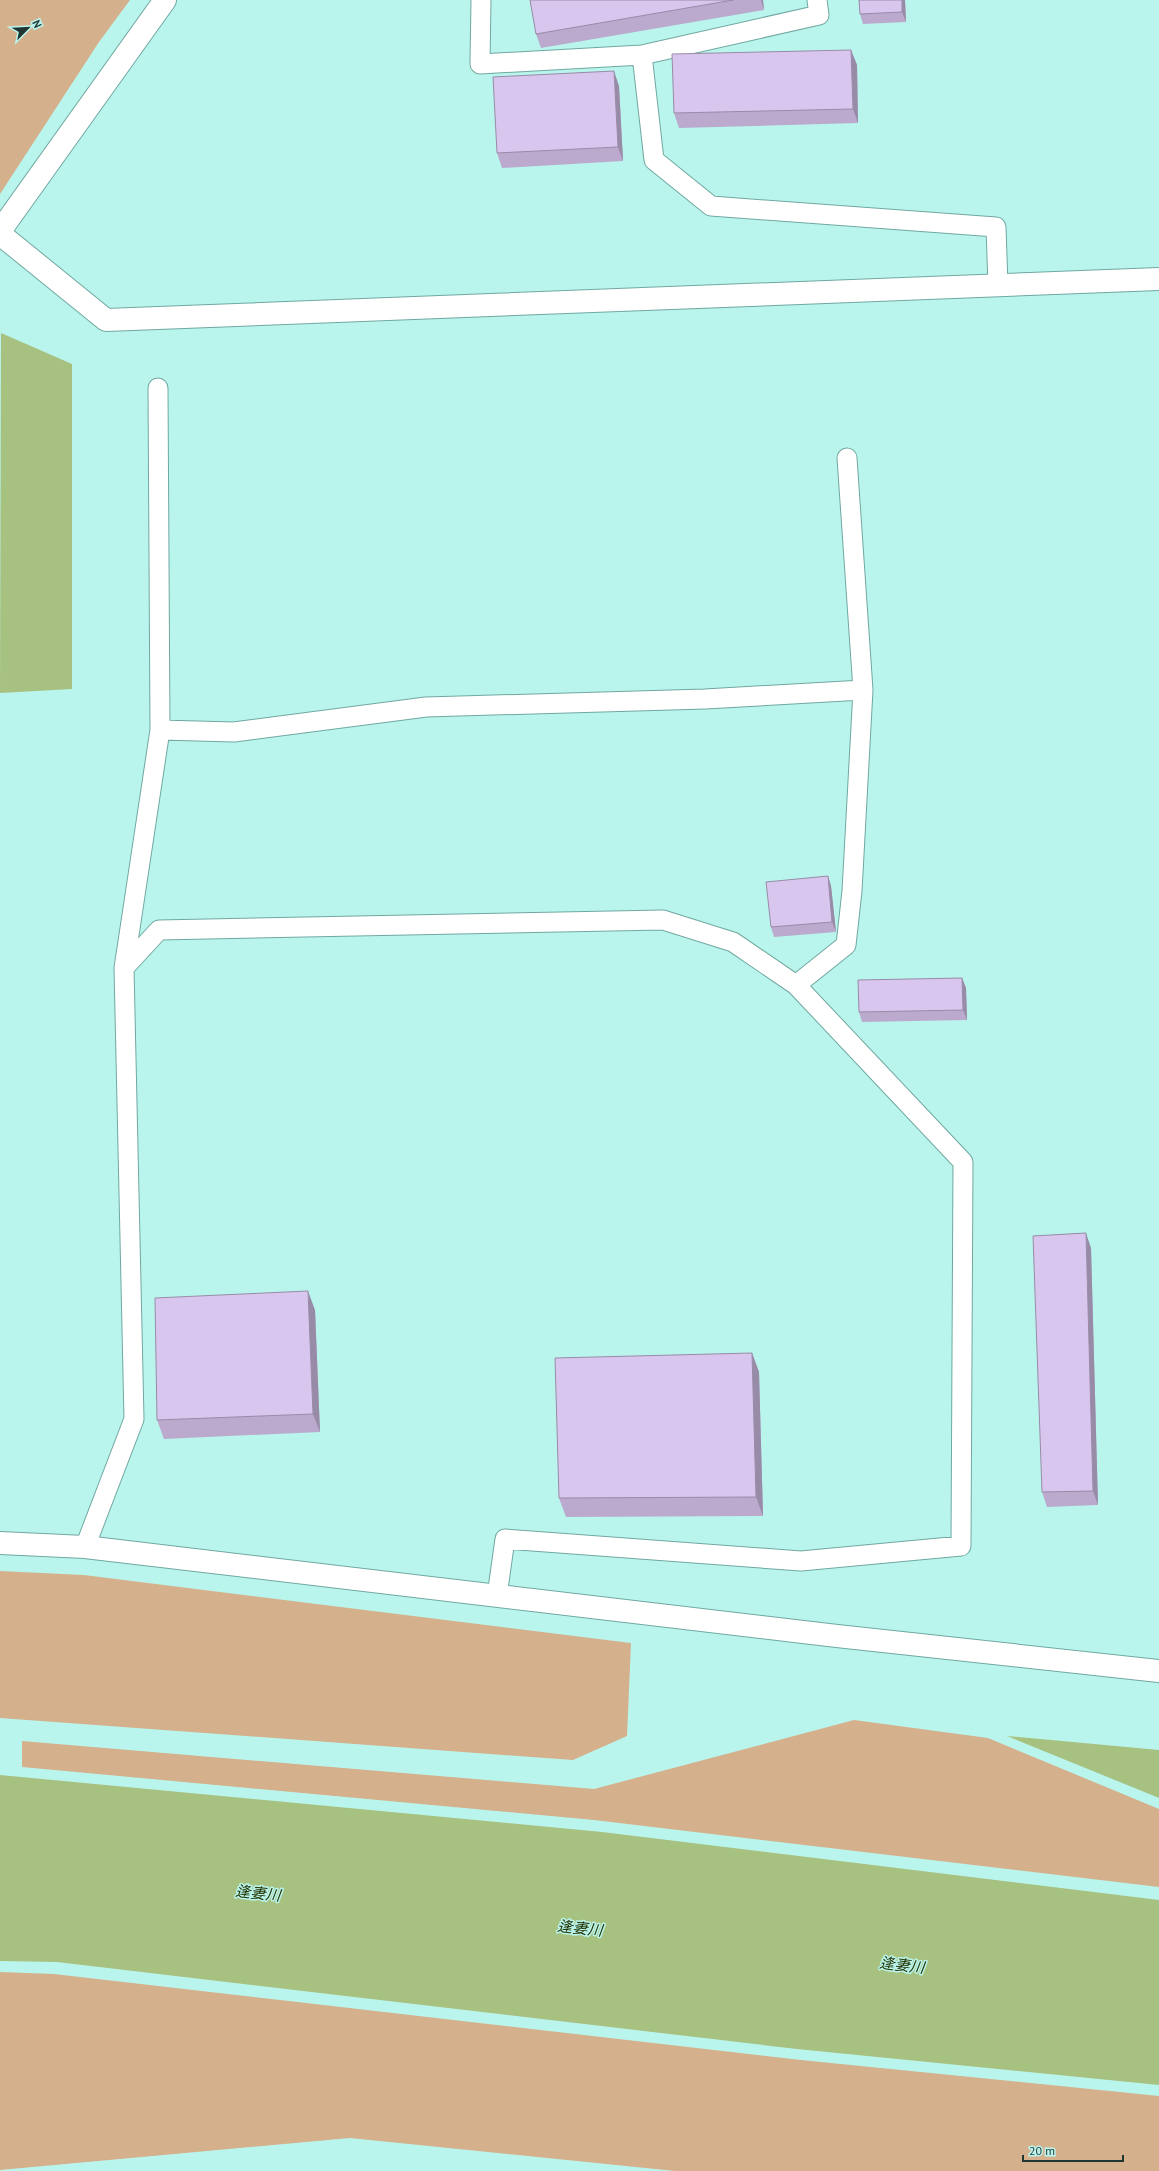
<svg xmlns="http://www.w3.org/2000/svg" width="1159" height="2171" viewBox="0 0 1159 2171" font-family="'PT Sans','Noto Sans JP',sans-serif">
<rect width="100%" height="100%" fill="#baf5ed"/>
<path fill="#d5b08c" d="M 0,0 L 130,0 L 99,42 L 0,194 Z
M 0,1571 L 84,1575 L 631,1643 L 627,1736 L 573,1760 L 0,1718 Z
M 854,1720 L 988,1738 L 1159,1809 L 1159,1887 L 594,1820 L 22,1767 L 22,1741 L 594,1789 Z
M 0,1972 L 54,1974 L 801,2060 L 1159,2096 L 1159,2171 L 675,2171 L 350,2138 L 0,2170 Z"/>
<path fill="#a7c180" d="M 1,333 L 72,364 L 72,689 L 0,693 Z
M 1007,1736 L 1159,1750 L 1159,1798 Z
M 0,1775 L 602,1832 L 1159,1900 L 1159,2085 L 797,2049 L 57,1962 L 0,1961 Z"/>
<g fill="none" stroke-linecap="round" stroke-linejoin="round">
<g stroke="#70a8a1" stroke-width="21">
<path id="service" d="M 481,0 L 480,64 L 642,55
M 817,0 L 819,15 L 642,55 L 654,160 L 711,206 L 996,227 L 998,286
M 158,388 L 160,730
M 847,458 L 863,690
M 124,968 L 160,730 L 234,732 L 426,707 L 705,699 L 863,690 L 852,891 L 846,945 L 796,985
M 85,1547 L 134,1419 L 124,968 L 159,930 L 663,920 L 733,942 L 796,985 L 963,1162 L 961,1546 L 801,1561 L 505,1539 L 497,1596"/>
</g>
<g stroke="#70a8a1" stroke-width="24">
<path id="minor" d="M 0,231 L 165,0
M 0,1543 L 85,1547 L 837,1636 L 1159,1671"/>
</g>
<g stroke="#70a8a1" stroke-width="24">
<path id="tertiary" d="M 0,234 L 106,320 L 1159,279"/>
</g>
<use href="#service" stroke="#fff" stroke-width="19"/>
<use href="#minor" stroke="#fff" stroke-width="22"/>
<use href="#tertiary" stroke="#fff" stroke-width="22"/>
</g>
<path fill="#bbaace" d="M 530,0 L 763,0 L 764,10 L 541,48 L 536,34 Z
M 859,0 L 905,0 L 906,22 L 863,24 L 860,14 Z
M 851,50 L 857,65 L 858,123 L 679,128 L 674,113 Z
M 619,86 L 623,161 L 502,168 L 497,153 Z
M 828,876 L 831,886 L 836,932 L 774,937 L 771,927 Z
M 962,978 L 966,988 L 967,1020 L 862,1022 L 859,1012 Z
M 1091,1248 L 1098,1505 L 1047,1507 L 1042,1492 Z
M 315,1310 L 320,1432 L 164,1439 L 157,1420 Z
M 752,1353 L 759,1372 L 763,1516 L 566,1517 L 559,1498 Z"/>
<path fill="#988ba7" d="M 761,0 L 763,0 L 764,10 Z
M 902,0 L 905,0 L 906,22 L 902,12 Z
M 851,50 L 857,65 L 858,123 L 853,109 Z
M 614,71 L 619,86 L 623,161 L 618,147 Z
M 828,876 L 831,886 L 836,932 L 832,922 Z
M 962,978 L 966,988 L 967,1020 L 963,1010 Z
M 1086,1233 L 1091,1248 L 1098,1505 L 1093,1491 Z
M 308,1291 L 315,1310 L 320,1432 L 313,1414 Z
M 752,1353 L 759,1372 L 763,1516 L 756,1497 Z"/>
<path fill="#d9c6ef" stroke="#988ba7" d="M 530,0 L 733,0 L 536,34 Z
M 859,0 L 902,0 L 902,12 L 860,14 Z
M 851,50 L 853,109 L 674,113 L 672,54 Z
M 614,71 L 618,147 L 497,153 L 493,77 Z
M 828,876 L 832,922 L 771,927 L 766,882 Z
M 962,978 L 963,1010 L 859,1012 L 858,980 Z
M 1086,1233 L 1093,1491 L 1042,1492 L 1033,1236 Z
M 308,1291 L 313,1414 L 157,1420 L 155,1298 Z
M 752,1353 L 756,1497 L 559,1498 L 555,1358 Z"/>
<g text-anchor="middle" dominant-baseline="central" stroke-width="3" stroke-linejoin="round" paint-order="stroke">
<g font-size="15" font-style="italic" fill="#243403" stroke="#baf5ed">
<text transform="translate(258 1893) rotate(6)">逢妻川</text>
<text transform="translate(580 1928) rotate(6)">逢妻川</text>
<text transform="translate(902 1965) rotate(7)">逢妻川</text>
</g>
</g>
<g transform="translate(28 28) rotate(66)" stroke="#baf5ed" stroke-width="3" paint-order="stroke">
<path d="M0-3L7 15L0 10L-7 15Z" fill="#1f3633"/>
<text y="-6" font-size="11" font-weight="bold" text-anchor="middle" fill="#1f3633">N</text>
</g>
<path d="M1023 2155v6h100v-6" fill="none" stroke="#1f3633" stroke-width="2"/>
<text x="1029" y="2155" font-size="12" fill="#1f3633" stroke="#baf5ed" stroke-width="3" paint-order="stroke">20 m</text>
</svg>
